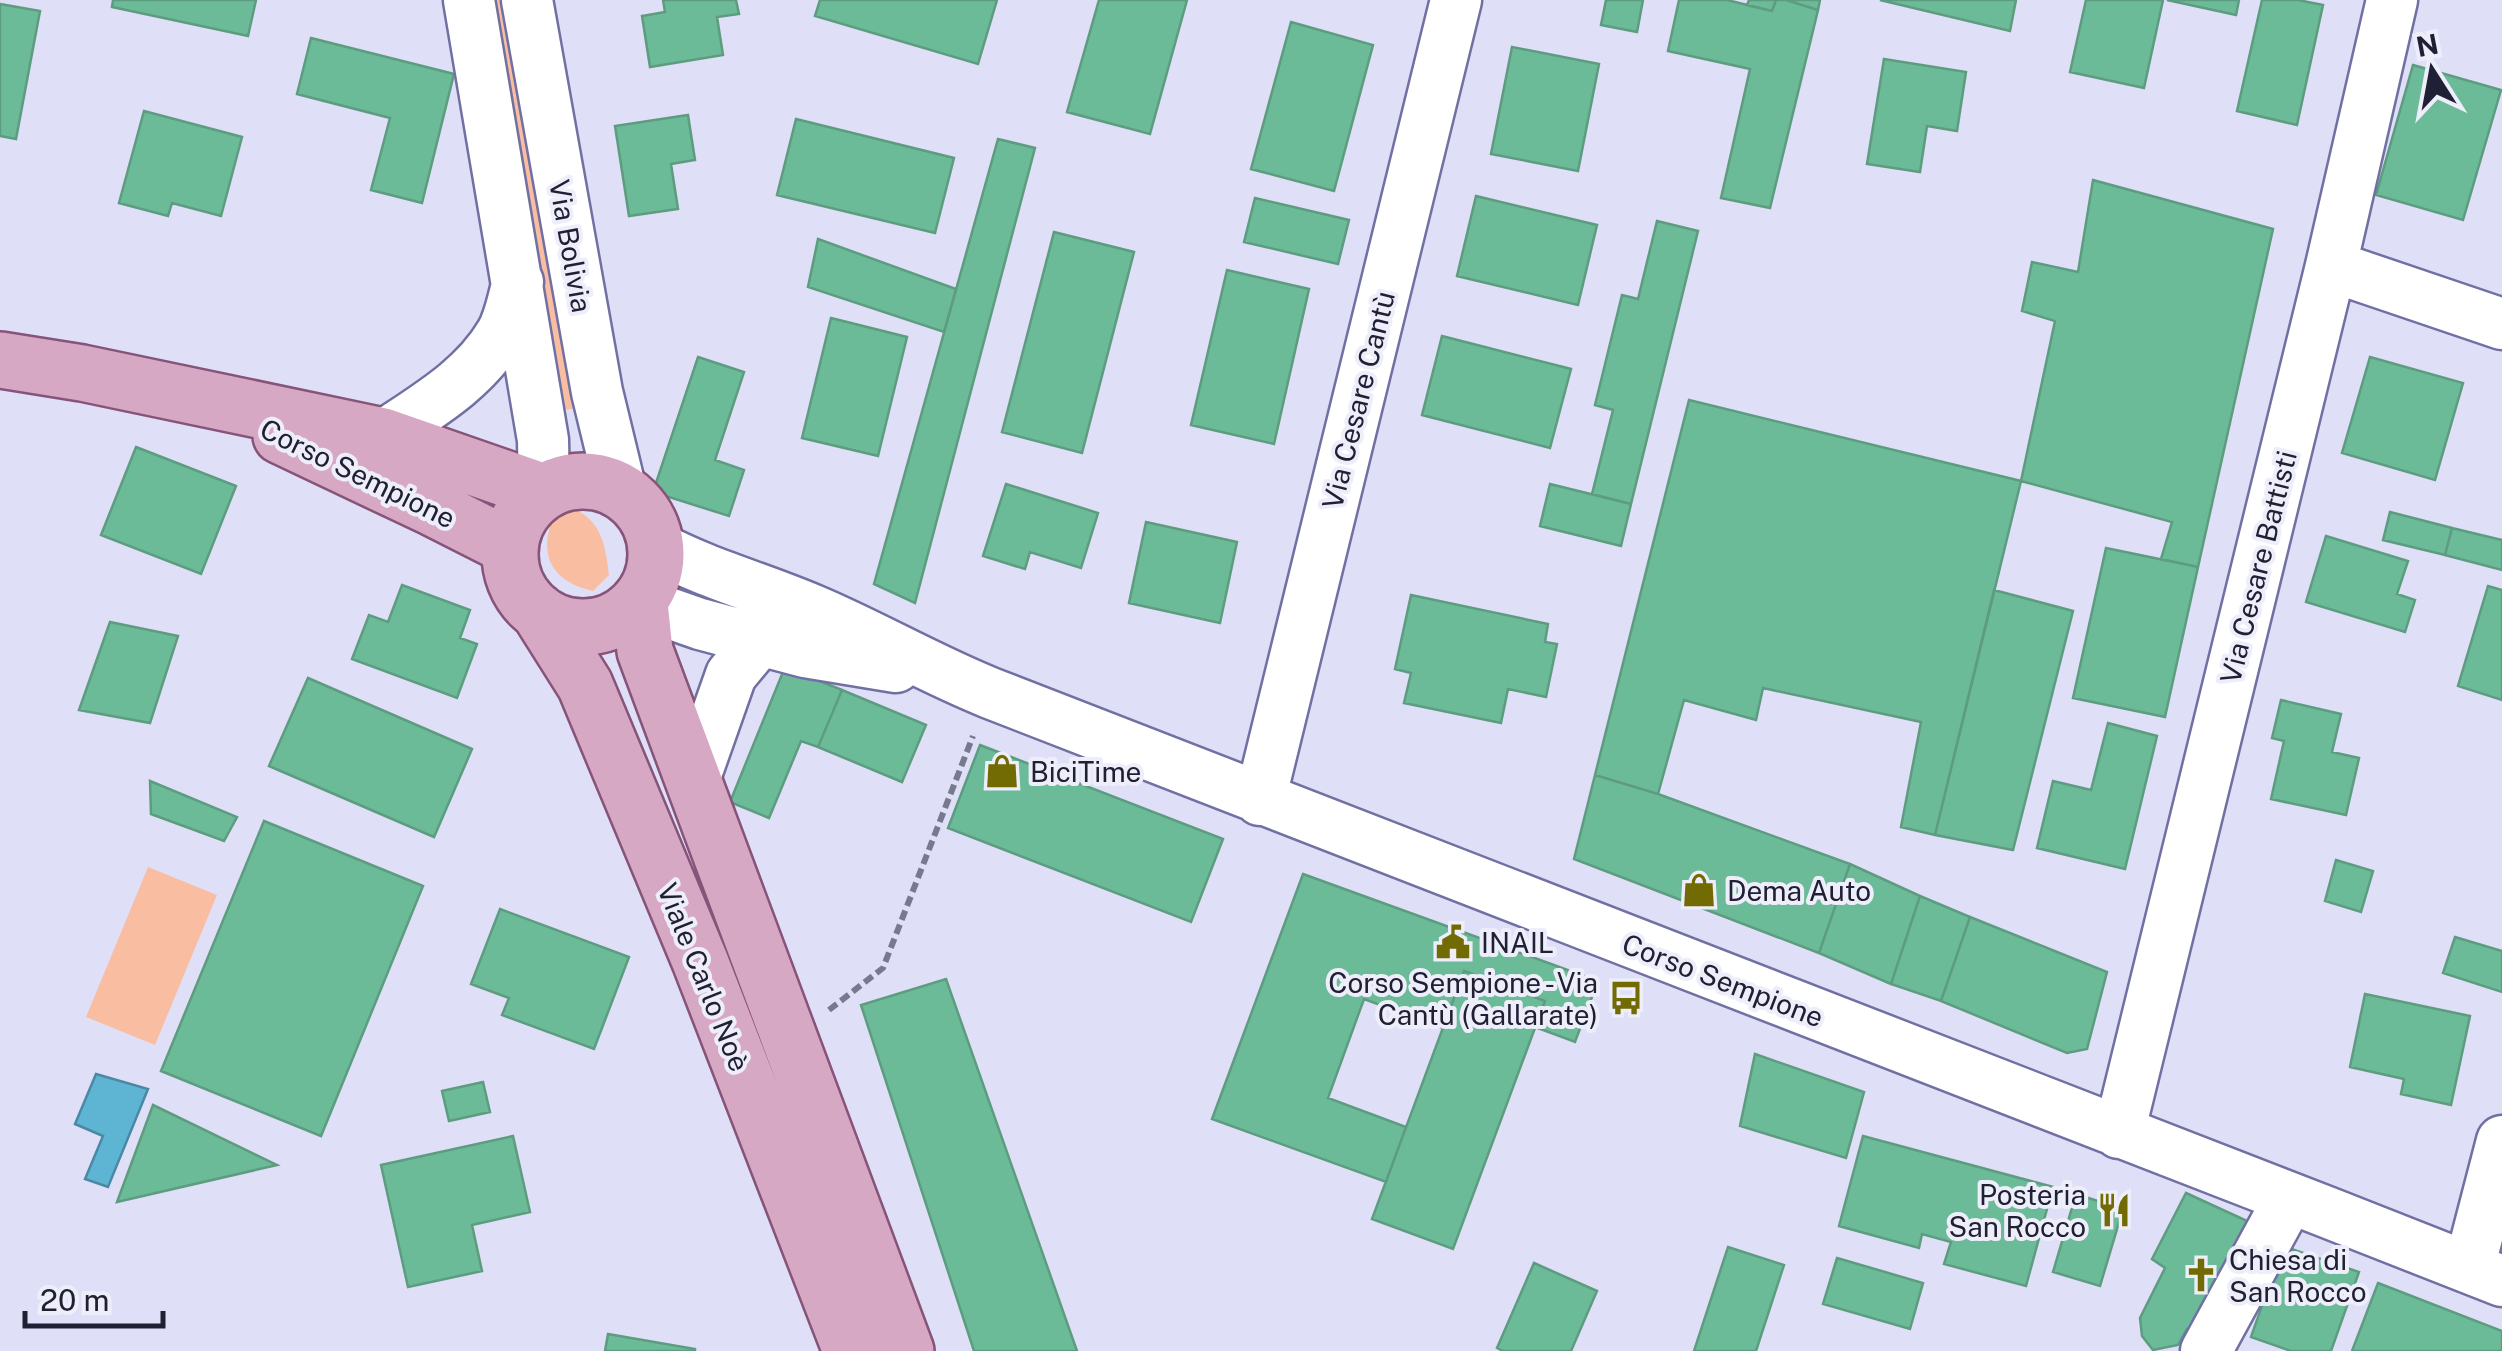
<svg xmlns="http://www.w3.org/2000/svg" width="2502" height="1351" viewBox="0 0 2502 1351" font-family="'Public Sans',sans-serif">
<rect width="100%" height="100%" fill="#dfe0f7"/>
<path fill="#f9bda2" d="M 488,0 L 504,0 L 573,409 L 557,410 Z
M 574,509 C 602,521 606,548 609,575 L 593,591 C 552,582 537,555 554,516 Z
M 148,867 L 217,895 L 155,1045 L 86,1017 Z"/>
<path fill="#5eb4d3" stroke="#4b88a4" stroke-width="2.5" d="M 96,1074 L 148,1089 L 108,1187 L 85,1179 L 103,1136 L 75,1124 Z"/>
<path fill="#6cbb98" stroke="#5d9c80" stroke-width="2.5" d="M 113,0 L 256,0 L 248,36 L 112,7 Z
M 663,0 L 736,0 L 739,14 L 717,17 L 723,55 L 650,67 L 642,16 L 665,12 Z
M 820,0 L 997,0 L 978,64 L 815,16 Z
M 1099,0 L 1187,0 L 1150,134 L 1067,112 Z
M 1606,0 L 1643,0 L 1637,32 L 1601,25 Z
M 1679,0 L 1727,0 L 1772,11 L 1776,0 L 1786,0 L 1818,10 L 1770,208 L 1721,198 L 1750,69 L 1668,51 Z
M 1749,0 L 1776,0 L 1772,11 L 1747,5 Z
M 1786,0 L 1820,0 L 1818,10 Z
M 1880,0 L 2016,0 L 2010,31 Z
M 2086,0 L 2163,0 L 2144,88 L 2070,72 Z
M 2167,0 L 2239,0 L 2236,15 Z
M 2262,0 L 2298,0 L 2323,5 L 2297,125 L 2237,111 Z
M 0,4 L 40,11 L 16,139 L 0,136 Z
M 1291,22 L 1373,45 L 1334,191 L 1251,169 Z
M 311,38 L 454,74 L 422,203 L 371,190 L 390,118 L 297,94 Z
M 1512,47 L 1599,64 L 1578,171 L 1491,154 Z
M 1884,59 L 1966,72 L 1957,131 L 1927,126 L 1920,172 L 1867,164 Z
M 2413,65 L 2501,90 L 2463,220 L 2376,195 Z
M 144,111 L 242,137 L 221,216 L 172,203 L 168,216 L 119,203 Z
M 688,115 L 695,160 L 671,164 L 678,209 L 629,216 L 615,126 Z
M 796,119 L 954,158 L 935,233 L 777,195 Z
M 998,139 L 1035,148 L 915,603 L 874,584 Z
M 2093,180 L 2273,229 L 2198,567 L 2161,559 L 2172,522 L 2021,481 L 2055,321 L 2022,311 L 2032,262 L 2078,272 Z
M 1476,196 L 1597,225 L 1578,305 L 1457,276 Z
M 1255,198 L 1349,220 L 1338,264 L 1244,242 Z
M 1657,221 L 1698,231 L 1631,504 L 1592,494 L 1613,410 L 1595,405 L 1622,295 L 1638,299 Z
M 1054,232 L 1134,252 L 1082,453 L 1002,432 Z
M 818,239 L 956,289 L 944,332 L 808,287 Z
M 1227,270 L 1309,289 L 1274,444 L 1191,425 Z
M 831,318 L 907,337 L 878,456 L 802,438 Z
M 1442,336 L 1571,369 L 1550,448 L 1422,415 Z
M 698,357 L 744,372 L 715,460 L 744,470 L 729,516 L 653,492 Z
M 2370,357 L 2463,383 L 2435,480 L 2342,453 Z
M 1689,400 L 2021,481 L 1935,835 L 1901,827 L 1921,722 L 1763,688 L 1756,720 L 1684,700 L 1658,794 L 1595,775 Z
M 136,447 L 236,486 L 201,574 L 101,535 Z
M 1006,484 L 1098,513 L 1081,568 L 1030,552 L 1025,569 L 983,556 Z
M 1550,484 L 1631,504 L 1621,546 L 1540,526 Z
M 2390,512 L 2452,528 L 2445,555 L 2383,540 Z
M 1146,522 L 1237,542 L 1220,623 L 1129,603 Z
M 2452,528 L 2502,540 L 2502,570 L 2445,555 Z
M 2326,536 L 2408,561 L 2397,594 L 2415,600 L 2405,632 L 2306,602 Z
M 2106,548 L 2198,567 L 2165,717 L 2073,698 Z
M 402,585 L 470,610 L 460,638 L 477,644 L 457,698 L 352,659 L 369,615 L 388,622 Z
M 2488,586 L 2502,590 L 2502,700 L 2458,686 Z
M 1994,590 L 2073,611 L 2013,850 L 1935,835 Z
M 1411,595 L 1548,624 L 1545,642 L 1557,644 L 1546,697 L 1508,689 L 1501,723 L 1404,703 L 1411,673 L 1395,669 Z
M 110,622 L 178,636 L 150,723 L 79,710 Z
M 785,667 L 842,690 L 818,747 L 801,741 L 769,818 L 730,802 Z
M 308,678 L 472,749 L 434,837 L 269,766 Z
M 842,690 L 926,725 L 902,782 L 818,747 Z
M 2281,700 L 2341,714 L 2332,752 L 2359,758 L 2346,815 L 2271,799 L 2284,741 L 2272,738 Z
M 2108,723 L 2157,736 L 2125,869 L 2037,848 L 2053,781 L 2091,790 Z
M 980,745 L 1223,839 L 1191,922 L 948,828 Z
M 1595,775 L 1658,794 L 1850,864 L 1819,953 L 1574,859 Z
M 150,781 L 237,817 L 224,841 L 151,814 Z
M 264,821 L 423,886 L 321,1136 L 161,1071 Z
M 2336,860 L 2373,871 L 2361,912 L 2325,901 Z
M 1850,864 L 1920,896 L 1891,984 L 1819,953 Z
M 1303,874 L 1598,981 L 1575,1042 L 1535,1027 L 1545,1001 L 1464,971 L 1443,1028 L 1364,999 L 1328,1098 L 1406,1127 L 1386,1182 L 1212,1119 Z
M 1920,896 L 1970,917 L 1941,1001 L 1891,984 Z
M 500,909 L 629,957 L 594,1049 L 502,1015 L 509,998 L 471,984 Z
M 1970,917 L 2107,972 L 2087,1049 L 2067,1053 L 1941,1001 Z
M 2455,937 L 2502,951 L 2502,992 L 2443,973 Z
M 1464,971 L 1545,1001 L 1453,1249 L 1372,1219 Z
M 946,979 L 1077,1351 L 974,1351 L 861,1005 Z
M 2365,994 L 2470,1016 L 2451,1105 L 2401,1094 L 2404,1079 L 2350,1067 Z
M 1755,1054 L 1864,1092 L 1846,1158 L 1740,1126 Z
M 483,1082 L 490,1112 L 449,1121 L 442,1091 Z
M 153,1105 L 277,1165 L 117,1202 Z
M 513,1136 L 530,1212 L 472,1225 L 482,1271 L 408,1287 L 381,1165 Z
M 1863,1136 L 2053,1187 L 2026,1286 L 1944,1264 L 1951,1242 L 1922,1234 L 1919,1248 L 1839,1226 Z
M 2186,1193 L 2247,1221 L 2203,1338 L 2187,1329 L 2178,1345 L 2153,1350 L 2142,1336 L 2140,1318 L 2165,1268 L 2152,1259 Z
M 2076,1194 L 2123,1209 L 2100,1286 L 2053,1272 Z
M 2283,1246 L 2359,1272 L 2331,1351 L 2291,1351 L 2251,1337 Z
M 1728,1247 L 1784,1265 L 1756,1351 L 1694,1351 Z
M 1837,1258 L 1923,1283 L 1910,1329 L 1823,1304 Z
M 1534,1263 L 1597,1291 L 1571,1351 L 1503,1351 L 1497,1348 Z
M 2378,1283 L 2502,1331 L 2502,1351 L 2352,1351 Z
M 608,1334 L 695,1349 L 695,1351 L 605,1351 Z"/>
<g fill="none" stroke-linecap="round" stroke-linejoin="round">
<g stroke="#7170a3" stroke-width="55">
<path id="minor" d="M 469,0 L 543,440 L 544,492
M 527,0 L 597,392 L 621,491
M 2331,266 L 2502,324
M 383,436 C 426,407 474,380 501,334 C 510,319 513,298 518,282
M 657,547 C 707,574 762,588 815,611 C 874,636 930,669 990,693 C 1492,893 1999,1082 2502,1281
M 640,603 L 700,624 L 805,652 L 896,667
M 693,783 L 731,675 L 760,640
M 1260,800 L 1456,0
M 2119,1133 L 2331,266 L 2392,0
M 2469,1268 L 2502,1141
M 2206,1351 L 2289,1199"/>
</g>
<g stroke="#865379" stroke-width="60">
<path id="major" d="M 0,360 L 82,373 L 383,436 L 544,492
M 281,436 L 433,508 L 510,547
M510 554a73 73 0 1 1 146 0a73 73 0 1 1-146 0Z
M 640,603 L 645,651 L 906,1351
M 539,612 L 585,685 L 700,961 L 851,1351"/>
</g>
<path stroke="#78798e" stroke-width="6" stroke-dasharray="10 5" stroke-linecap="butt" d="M 829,1010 L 883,968 L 973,736"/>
<use href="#minor" stroke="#fff" stroke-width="50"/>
<use href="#major" stroke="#d7a8c4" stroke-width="55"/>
</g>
<defs>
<g id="shop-bare" transform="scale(2.7)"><path d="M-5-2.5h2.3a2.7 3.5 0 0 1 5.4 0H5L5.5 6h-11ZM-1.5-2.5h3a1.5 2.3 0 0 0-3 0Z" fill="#726a03" stroke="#eeeefa" stroke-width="2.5" paint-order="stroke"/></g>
<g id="civic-bare" transform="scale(2.7)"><path d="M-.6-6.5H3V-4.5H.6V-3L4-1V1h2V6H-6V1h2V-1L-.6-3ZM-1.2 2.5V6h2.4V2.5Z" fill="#726a03" stroke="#eeeefa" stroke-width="2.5" paint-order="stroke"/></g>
<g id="bus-bare" transform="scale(2.7)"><path d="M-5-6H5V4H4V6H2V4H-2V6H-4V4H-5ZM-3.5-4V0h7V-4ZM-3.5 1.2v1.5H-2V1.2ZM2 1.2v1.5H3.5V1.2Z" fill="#726a03" stroke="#eeeefa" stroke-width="2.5" paint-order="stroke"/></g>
<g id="restaurant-bare" transform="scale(2.7)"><path d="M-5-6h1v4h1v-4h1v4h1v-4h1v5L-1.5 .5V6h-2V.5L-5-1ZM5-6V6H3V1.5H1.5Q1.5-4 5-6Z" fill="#726a03" stroke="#eeeefa" stroke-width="2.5" paint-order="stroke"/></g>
<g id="church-bare" transform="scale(2.7)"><path d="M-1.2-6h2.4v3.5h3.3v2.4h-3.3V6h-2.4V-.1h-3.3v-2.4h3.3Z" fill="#726a03" stroke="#eeeefa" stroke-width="2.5" paint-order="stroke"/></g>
</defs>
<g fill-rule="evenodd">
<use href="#shop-bare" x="1002" y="771"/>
<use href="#shop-bare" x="1699" y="890"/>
<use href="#civic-bare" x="1453" y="942"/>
<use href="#bus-bare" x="1626" y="998"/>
<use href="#restaurant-bare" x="2114" y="1210"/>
<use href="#church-bare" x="2201" y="1275"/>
</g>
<g text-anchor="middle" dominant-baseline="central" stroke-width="8" stroke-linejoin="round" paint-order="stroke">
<g font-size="28" fill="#202035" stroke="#eeeefa">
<text transform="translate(571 246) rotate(80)">Via Bolivia</text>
<text transform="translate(1358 400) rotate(-76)">Via Cesare Cantù</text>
<text transform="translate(358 473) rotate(26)">Corso Sempione</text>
<text transform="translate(2258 567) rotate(-76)">Via Cesare Battisti</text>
<text transform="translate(704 977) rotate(68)">Viale Carlo Noè</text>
<text transform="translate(1723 980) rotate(21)">Corso Sempione</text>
</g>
<g font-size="28" fill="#202035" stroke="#eeeefa" text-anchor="start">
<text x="1030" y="771">BiciTime</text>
<text x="1727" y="890">Dema Auto</text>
<text x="1481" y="942">INAIL</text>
<text x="1598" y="982" text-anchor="end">Corso Sempione - Via<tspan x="1598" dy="32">Cantù (Gallarate)</tspan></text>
<text x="2086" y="1194" text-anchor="end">Posteria<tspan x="2086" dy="32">San Rocco</tspan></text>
<text x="2229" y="1259">Chiesa di<tspan x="2229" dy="32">San Rocco</tspan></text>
</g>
</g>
<g transform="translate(2432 70) rotate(349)" stroke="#eeeefa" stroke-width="8" paint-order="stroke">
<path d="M0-8L18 38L0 25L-18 38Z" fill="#202035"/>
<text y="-15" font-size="28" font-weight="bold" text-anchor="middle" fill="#202035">N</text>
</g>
<path d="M25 1311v15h138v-15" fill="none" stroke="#202035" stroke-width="5"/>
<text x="40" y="1311" font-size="30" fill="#202035" stroke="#eeeefa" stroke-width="8" paint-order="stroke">20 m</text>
</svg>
